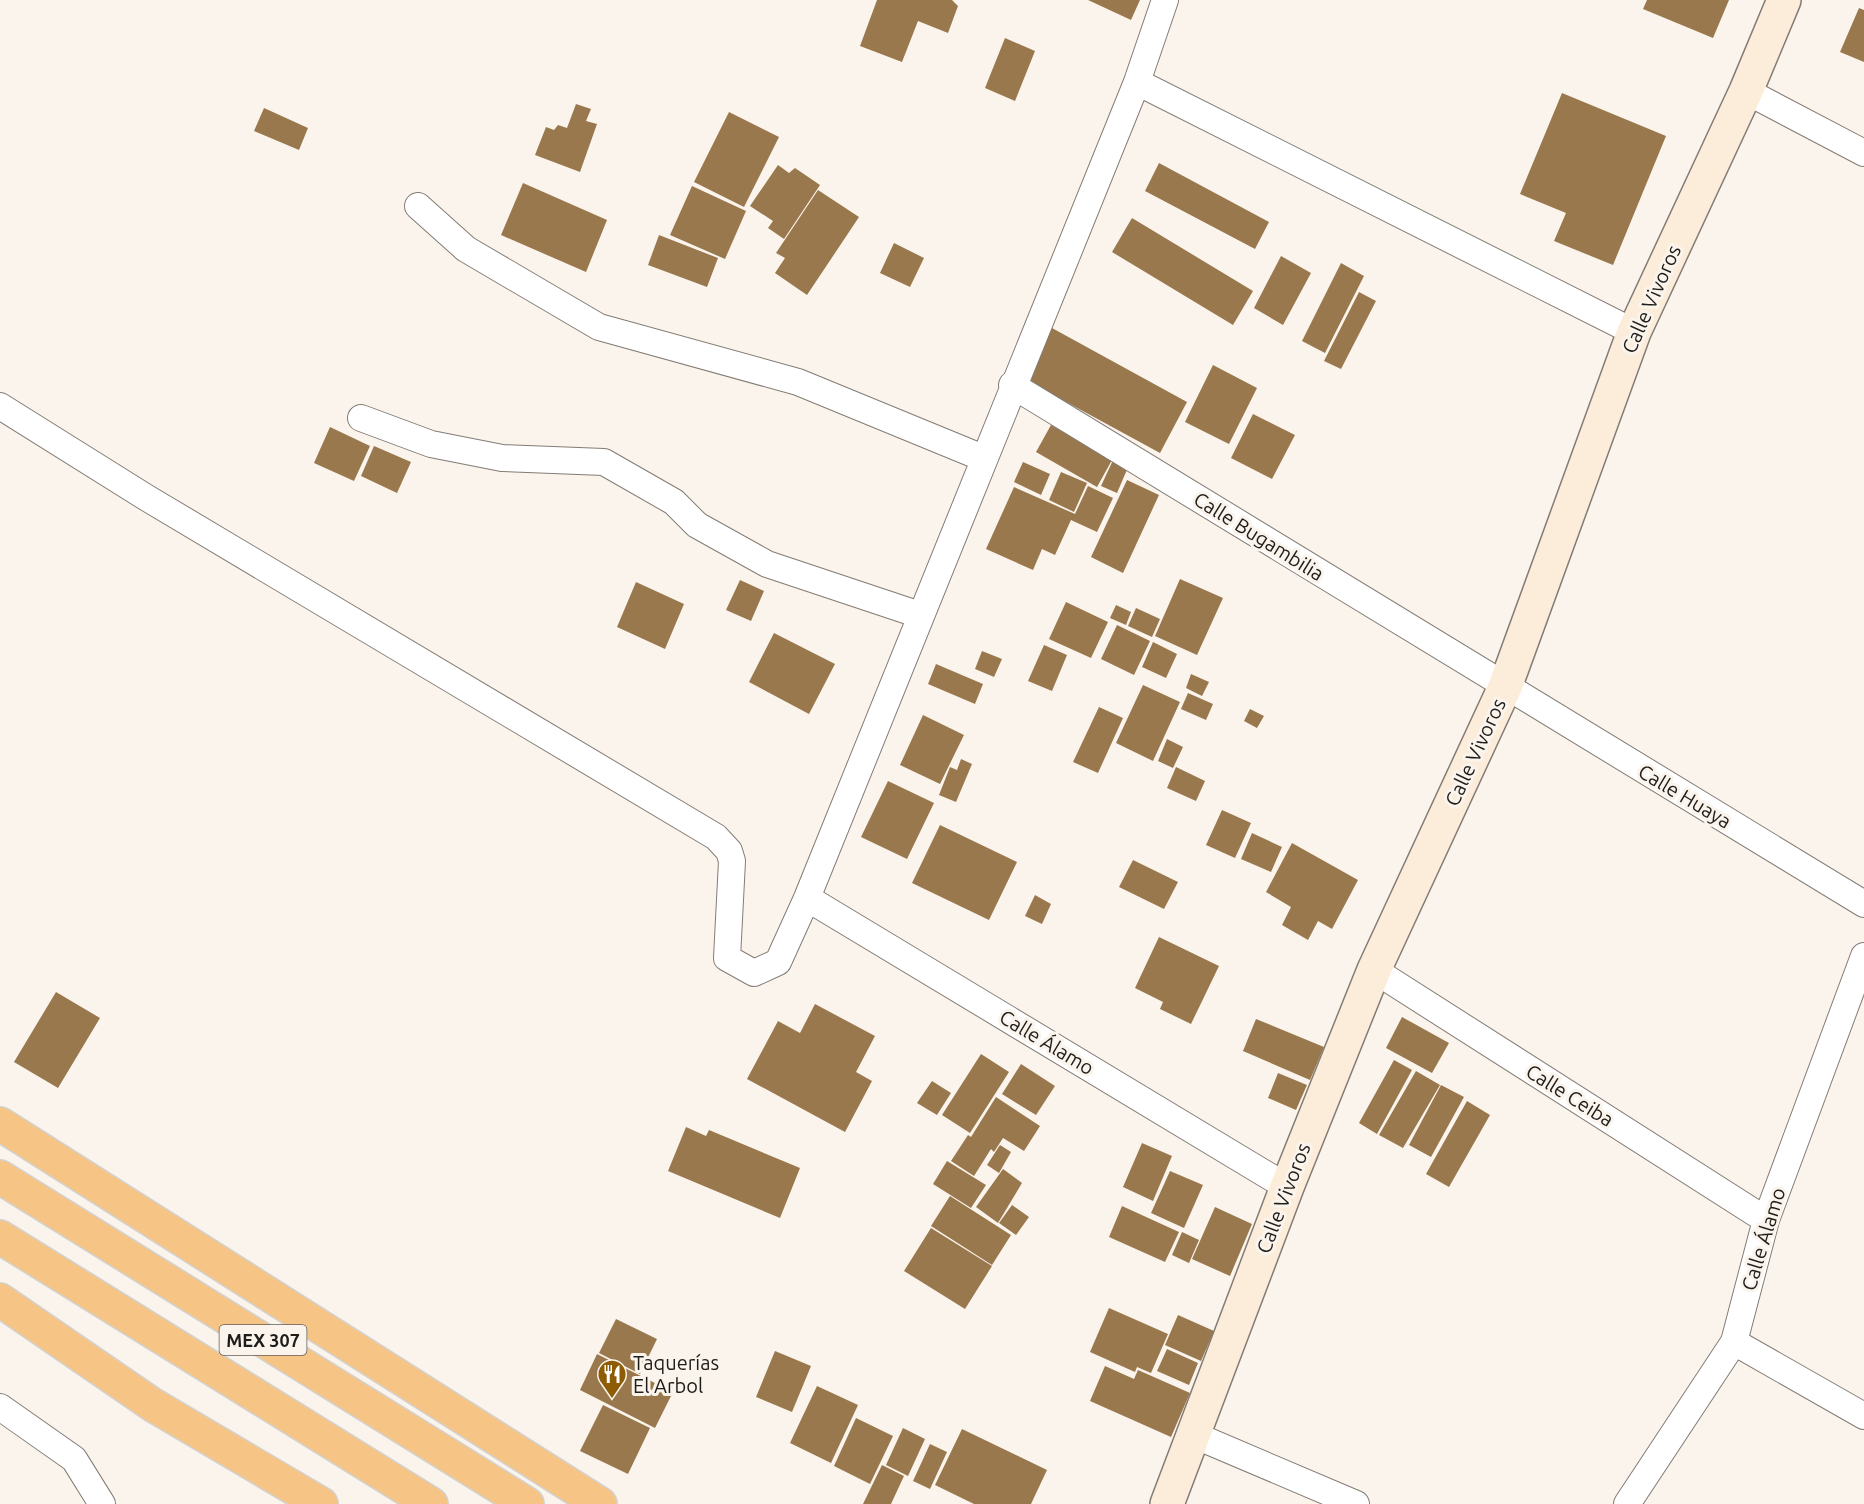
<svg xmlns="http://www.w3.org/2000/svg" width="1864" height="1504" viewBox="0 0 1864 1504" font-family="Ubuntu,sans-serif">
<rect width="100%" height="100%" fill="#fbf4ec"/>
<path fill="#99784e" d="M 877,0 L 952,0 L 958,6 L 948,33 L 918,21 L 902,62 L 860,46 Z
M 1088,0 L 1140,0 L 1131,20 Z
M 1647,0 L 1729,0 L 1713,38 L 1643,9 Z
M 1859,8 L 1864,10 L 1864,62 L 1840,52 Z
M 1005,38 L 1035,51 L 1015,101 L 985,88 Z
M 1562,93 L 1666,136 L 1613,265 L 1554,241 L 1566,213 L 1520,194 Z
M 576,104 L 591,109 L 586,121 L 597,124 L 580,172 L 535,155 L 546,127 L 554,130 L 558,125 L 567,128 Z
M 264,108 L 308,128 L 299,150 L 254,131 Z
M 729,112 L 779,137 L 744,207 L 694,182 Z
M 1159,163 L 1269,222 L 1255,249 L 1145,191 Z
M 778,165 L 789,173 L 795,168 L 820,185 L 784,239 L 768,228 L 773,221 L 750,206 Z
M 523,183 L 607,220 L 586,272 L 501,235 Z
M 692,186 L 746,211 L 725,259 L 670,235 Z
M 818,190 L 859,217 L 807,295 L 775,273 L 785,258 L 776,253 Z
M 1132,218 L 1253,291 L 1233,325 L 1112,252 Z
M 659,235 L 718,258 L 707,287 L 648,265 Z
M 894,243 L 924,258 L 910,287 L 880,273 Z
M 1281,256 L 1311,273 L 1283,325 L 1254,308 Z
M 1341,263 L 1364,276 L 1325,353 L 1302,341 Z
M 1359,292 L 1376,301 L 1341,369 L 1324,361 Z
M 1052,328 L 1187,402 L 1160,453 L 1024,379 Z
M 1213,365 L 1257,388 L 1229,444 L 1185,422 Z
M 1253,414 L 1295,435 L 1272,479 L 1231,458 Z
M 1051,425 L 1112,460 L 1097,487 L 1036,452 Z
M 330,427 L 370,446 L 354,481 L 314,463 Z
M 374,446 L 411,462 L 397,493 L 361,476 Z
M 1114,458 L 1129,465 L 1117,493 L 1101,486 Z
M 1023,462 L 1050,474 L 1041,495 L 1014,482 Z
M 1061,472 L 1087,483 L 1074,512 L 1049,500 Z
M 1127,480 L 1159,495 L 1123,573 L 1091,557 Z
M 1088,486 L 1113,498 L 1097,532 L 1071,520 L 1055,555 L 1042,549 L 1033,570 L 986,549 L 1014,487 L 1075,514 Z
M 1180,579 L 1223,598 L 1197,655 L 1155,636 Z
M 740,580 L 764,591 L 751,621 L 726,610 Z
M 636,582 L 684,604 L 665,649 L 617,627 Z
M 1066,602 L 1108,622 L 1091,658 L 1049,639 Z
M 1116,605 L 1131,612 L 1126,625 L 1110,618 Z
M 1136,608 L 1160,619 L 1152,637 L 1128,626 Z
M 1117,625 L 1150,641 L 1134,675 L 1101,659 Z
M 774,633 L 835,664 L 809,714 L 749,682 Z
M 1153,642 L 1177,654 L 1166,678 L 1142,667 Z
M 1044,645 L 1067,655 L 1052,691 L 1028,681 Z
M 982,651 L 1002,659 L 994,677 L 975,669 Z
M 936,664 L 983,684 L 975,704 L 928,684 Z
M 1191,674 L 1209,682 L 1202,696 L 1186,688 Z
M 1143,685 L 1180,702 L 1153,761 L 1116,743 Z
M 1188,693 L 1213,704 L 1206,720 L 1181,709 Z
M 1099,707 L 1123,718 L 1098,773 L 1073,762 Z
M 1250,709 L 1264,716 L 1257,728 L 1244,721 Z
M 923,715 L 964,735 L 940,784 L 900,765 Z
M 1167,739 L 1183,747 L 1173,768 L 1158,761 Z
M 961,759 L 972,764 L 956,802 L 939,795 L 950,767 L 957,770 Z
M 1176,767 L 1205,781 L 1196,801 L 1167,788 Z
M 888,781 L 934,803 L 907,859 L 861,837 Z
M 1222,810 L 1251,823 L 1235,858 L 1206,845 Z
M 940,825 L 1017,862 L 989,920 L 912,883 Z
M 1252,833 L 1282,847 L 1271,872 L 1241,859 Z
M 1292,843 L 1358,880 L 1332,929 L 1318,921 L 1308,940 L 1282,925 L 1291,907 L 1266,892 Z
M 1133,860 L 1178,882 L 1164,909 L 1119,887 Z
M 1035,895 L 1051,904 L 1042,924 L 1025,916 Z
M 1159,937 L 1219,966 L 1191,1024 L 1160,1009 L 1163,1002 L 1135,988 Z
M 56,992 L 100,1018 L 58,1088 L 14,1062 Z
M 815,1004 L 875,1036 L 856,1072 L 872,1081 L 845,1132 L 747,1079 L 778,1021 L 800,1033 Z
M 1402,1017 L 1449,1043 L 1432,1073 L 1386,1048 Z
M 1256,1019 L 1324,1047 L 1310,1080 L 1243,1051 Z
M 981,1054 L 1009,1072 L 970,1133 L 942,1115 Z
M 1394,1060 L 1412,1070 L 1377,1134 L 1359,1123 Z
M 1021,1064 L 1055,1086 L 1036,1115 L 1002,1094 Z
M 1416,1071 L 1440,1085 L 1403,1148 L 1379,1135 Z
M 1278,1073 L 1307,1085 L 1296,1110 L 1268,1098 Z
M 932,1081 L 951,1093 L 937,1115 L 917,1103 Z
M 1441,1085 L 1464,1097 L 1431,1157 L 1409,1145 Z
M 996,1097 L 1040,1126 L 1024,1151 L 1003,1138 L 994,1152 L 991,1149 L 974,1176 L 951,1161 L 968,1135 L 971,1137 Z
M 1467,1101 L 1490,1115 L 1449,1187 L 1426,1174 Z
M 686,1127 L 706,1136 L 709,1130 L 800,1168 L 780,1218 L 668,1171 Z
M 1142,1143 L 1172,1156 L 1153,1201 L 1123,1187 Z
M 1000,1145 L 1011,1152 L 999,1173 L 987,1165 Z
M 947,1161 L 986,1185 L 971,1208 L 933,1184 Z
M 1003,1169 L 1022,1183 L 998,1223 L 976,1207 Z
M 1170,1171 L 1203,1185 L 1184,1228 L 1151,1213 Z
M 950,1196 L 1011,1235 L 992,1265 L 931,1226 Z
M 1012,1205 L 1029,1217 L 1016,1235 L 999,1223 Z
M 1122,1206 L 1179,1232 L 1165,1262 L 1109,1237 Z
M 1215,1207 L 1252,1224 L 1230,1276 L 1192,1259 Z
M 931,1228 L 992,1266 L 965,1309 L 904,1271 Z
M 1182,1232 L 1199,1240 L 1189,1263 L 1172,1255 Z
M 1109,1308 L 1168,1334 L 1151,1373 L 1137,1367 L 1135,1372 L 1090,1352 Z
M 1178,1315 L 1214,1331 L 1201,1361 L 1165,1345 Z
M 616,1319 L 657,1339 L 640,1374 L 599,1353 Z
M 1167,1349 L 1198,1363 L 1189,1385 L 1157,1371 Z
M 775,1351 L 811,1366 L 792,1412 L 756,1397 Z
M 597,1354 L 673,1392 L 655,1428 L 580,1390 Z
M 1105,1366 L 1134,1379 L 1138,1370 L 1190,1393 L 1171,1437 L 1090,1401 Z
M 817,1386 L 858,1405 L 831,1463 L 790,1443 Z
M 603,1405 L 650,1428 L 628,1474 L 580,1451 Z
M 856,1418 L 893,1436 L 870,1484 L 834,1466 Z
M 903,1428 L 925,1439 L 908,1476 L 886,1465 Z
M 962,1429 L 1047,1470 L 1031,1504 L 974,1504 L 935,1485 Z
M 930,1444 L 947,1452 L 930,1489 L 913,1481 Z
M 882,1465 L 904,1476 L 891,1504 L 863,1504 Z"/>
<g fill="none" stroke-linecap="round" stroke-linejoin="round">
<g stroke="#837c75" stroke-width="28">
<path id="street" d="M 1137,82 L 1634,332
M 1746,91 L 1864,153
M 418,206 L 466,249 L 599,327 L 798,382 L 983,458
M 1012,385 L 1864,904
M 0,406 L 147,498 L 716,837 L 729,851 L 732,861 L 727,958 L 754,973 L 778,962 L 807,898 L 1137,82 L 1165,0
M 361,418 L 431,444 L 502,458 L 604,462 L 674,502 L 697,525 L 767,564 L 920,615
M 807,898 L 1287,1187
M 1374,970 L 1766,1220
M 1734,1342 L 1864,1416
M 0,1407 L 74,1459 L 102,1504
M 1194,1435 L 1356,1504
M 1627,1504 L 1734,1342 L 1766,1220 L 1864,956"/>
</g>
<g stroke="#837c75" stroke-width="36">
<path id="secondary" d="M 1167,1504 L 1287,1187 L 1374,970 L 1505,687 L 1634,332 L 1746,91 L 1784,0"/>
</g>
<g stroke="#d2d2d1" stroke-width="36">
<path id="highway" d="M 0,1124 L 600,1504
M 0,1177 L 527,1504
M 0,1237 L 431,1504
M 0,1300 L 153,1405 L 321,1504"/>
</g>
<use href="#street" stroke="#fff" stroke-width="26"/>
<use href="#secondary" stroke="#fcedda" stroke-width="33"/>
<use href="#highway" stroke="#f6c485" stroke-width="33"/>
</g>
<defs>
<g id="restaurant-pin" transform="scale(1.5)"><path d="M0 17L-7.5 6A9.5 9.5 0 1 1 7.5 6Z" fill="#8d5c05" stroke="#fbf4ec"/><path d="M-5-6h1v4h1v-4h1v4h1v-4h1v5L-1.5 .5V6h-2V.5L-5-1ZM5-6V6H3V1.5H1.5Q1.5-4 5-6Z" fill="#fff"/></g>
</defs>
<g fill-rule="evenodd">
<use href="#restaurant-pin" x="612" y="1374"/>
</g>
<g text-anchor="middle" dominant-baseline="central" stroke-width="6" stroke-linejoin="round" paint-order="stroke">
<rect fill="#fbf4ec" stroke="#615e59" stroke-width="1.5" x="219.5" y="1325" width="87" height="30" rx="4.5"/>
<g font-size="18" font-weight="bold" fill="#1f1d1a">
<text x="263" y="1340">MEX 307</text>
</g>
<g font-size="20" fill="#1f1d1a" stroke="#fbf4ec">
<text transform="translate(1651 299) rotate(-66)">Calle Vivoros</text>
<text transform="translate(1259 536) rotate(32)">Calle Bugambilia</text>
<text transform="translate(1475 752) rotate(-65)">Calle Vivoros</text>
<text transform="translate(1685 796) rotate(31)">Calle Huaya</text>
<text transform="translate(1047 1042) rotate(31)">Calle Álamo</text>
<text transform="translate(1570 1095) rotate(32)">Calle Ceiba</text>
<text transform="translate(1283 1198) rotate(-69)">Calle Vivoros</text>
<text transform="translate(1763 1239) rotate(-73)">Calle Álamo</text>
</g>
<g font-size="20" fill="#1f1d1a" stroke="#fbf4ec" text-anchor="start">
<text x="633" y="1362">Taquerías<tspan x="633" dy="23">El Arbol</tspan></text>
</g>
</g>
</svg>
